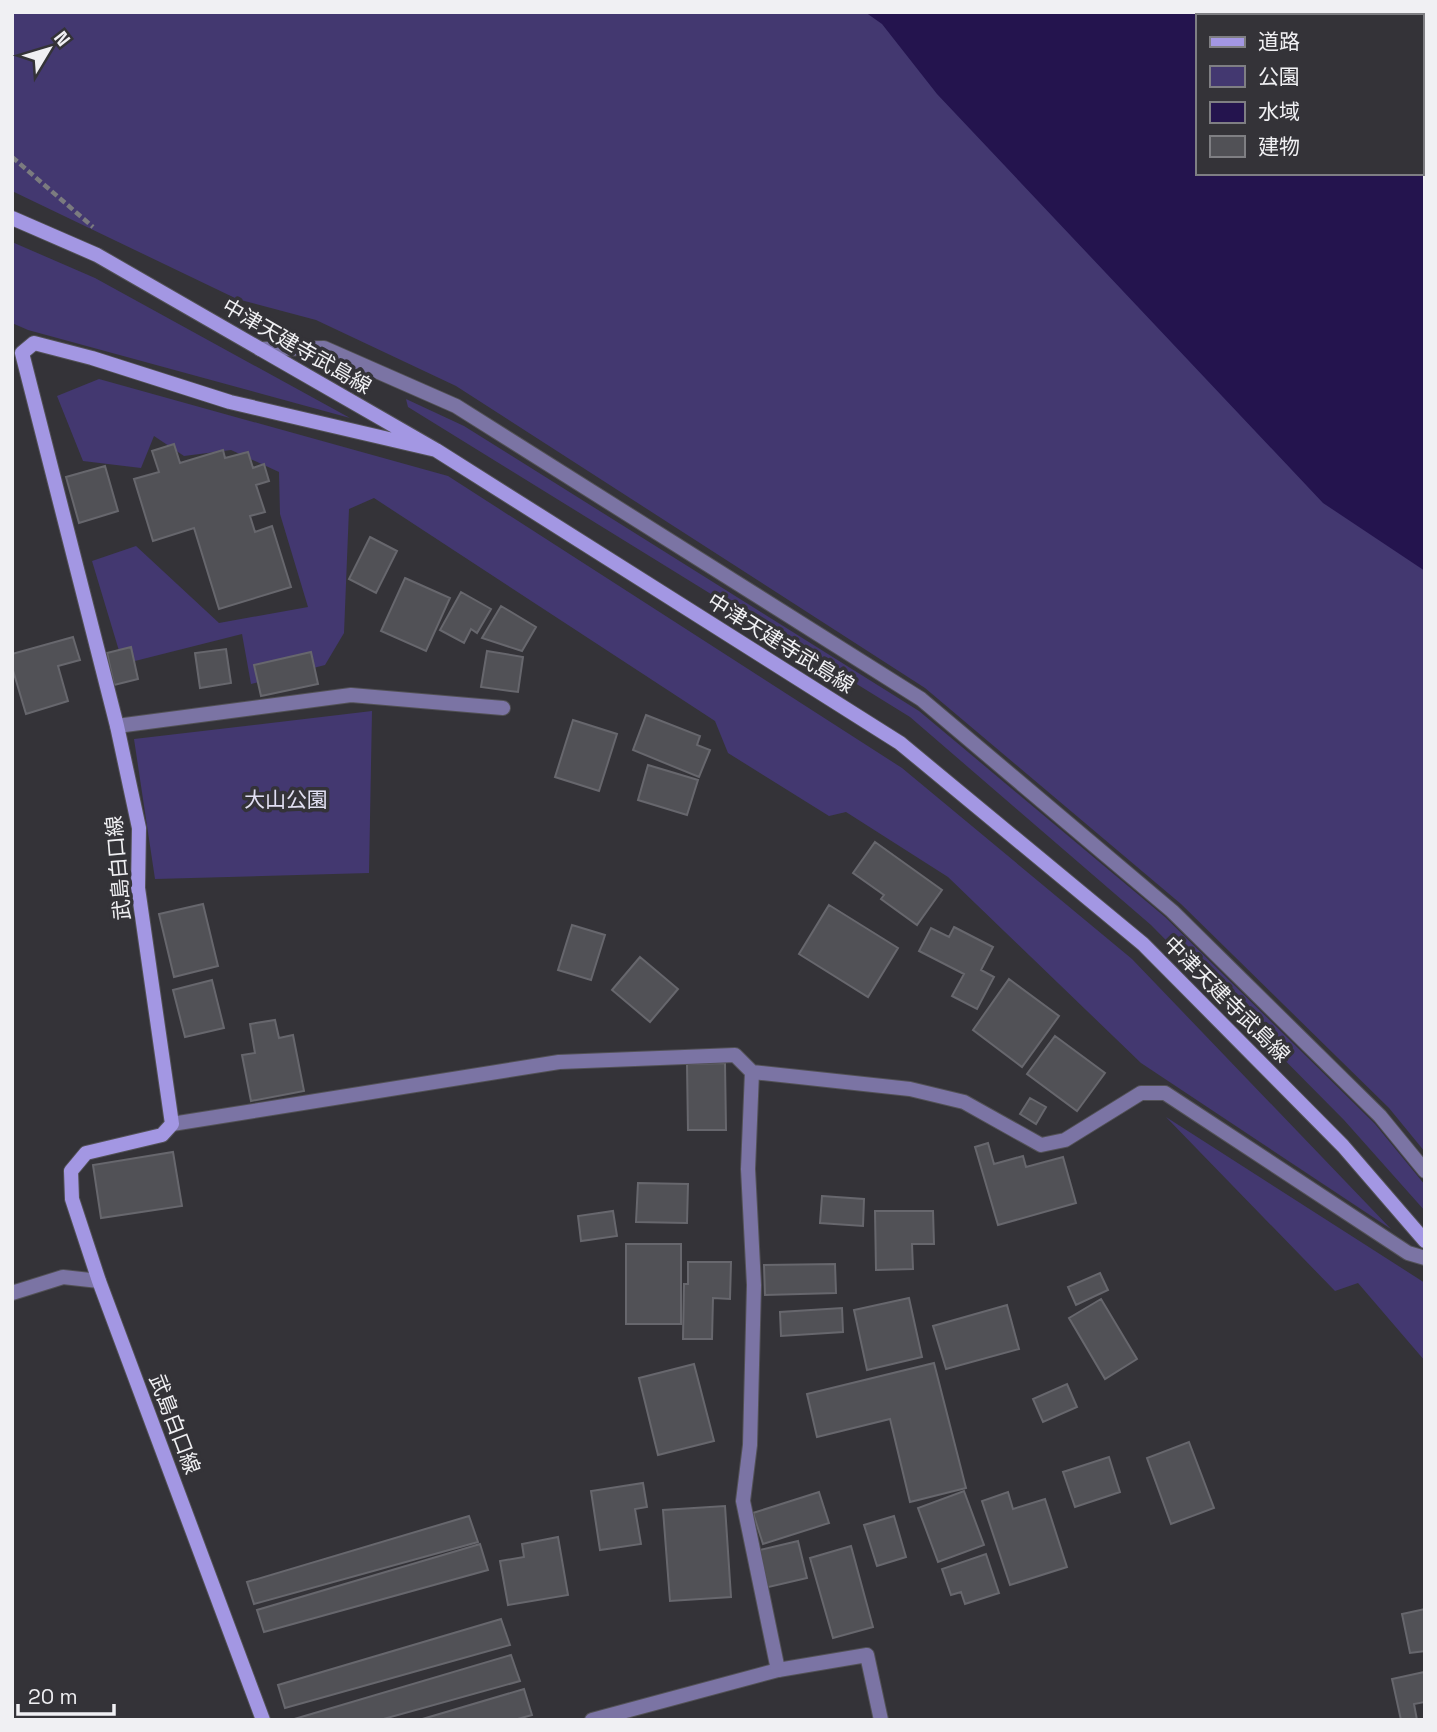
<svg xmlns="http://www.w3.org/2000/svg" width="1437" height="1732" viewBox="0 0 1437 1732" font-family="'Space Grotesk','Noto Sans JP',sans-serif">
<rect width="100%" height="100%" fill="#343338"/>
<path fill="#433870" d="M 12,12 L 919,12 L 1425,544 L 1425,1152 L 1389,1108 L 1181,904 L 925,688 L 456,386 L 316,320 L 237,299 L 12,191 Z
M 12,242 L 95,278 L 350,418 L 28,330 L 12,323 Z
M 99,379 L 448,476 L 902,768 L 1132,959 L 1391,1229 L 1141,1063 L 948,877 L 846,812 L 829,816 L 728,753 L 715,721 L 374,498 L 349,509 L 344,633 L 325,665 L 251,684 L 242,634 L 123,664 L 92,561 L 136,546 L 219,623 L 308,607 L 280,514 L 279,472 L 231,450 L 184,456 L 154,436 L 141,468 L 83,461 L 57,396 Z
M 406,399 L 464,426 L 919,711 L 1165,917 L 1375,1124 L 1425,1185 L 1425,1211 L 1344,1120 L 1151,925 L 910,717 L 408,407 Z
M 372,711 L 369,873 L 155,879 L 134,739 Z
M 1166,1117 L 1425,1283 L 1425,1361 L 1358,1283 L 1335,1291 Z"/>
<path fill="#24144e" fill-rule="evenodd" d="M 865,12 L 1425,12 L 1425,571 L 1323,503 L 937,94 L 882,24 ZM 1197,16 L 1421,16 L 1421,173 L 1197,173 Z"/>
<path fill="#515156" stroke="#67676d" stroke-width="2" d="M 174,444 L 180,463 L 223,450 L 225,458 L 248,452 L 253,468 L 264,464 L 269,481 L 256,485 L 265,512 L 250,516 L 255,532 L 272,526 L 291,587 L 219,609 L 194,528 L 153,541 L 134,479 L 159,472 L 152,451 Z
M 105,466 L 118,511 L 79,523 L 66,477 Z
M 370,537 L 397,551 L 376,593 L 349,579 Z
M 405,578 L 450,598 L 426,651 L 381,631 Z
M 461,592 L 491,609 L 477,633 L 471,629 L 464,643 L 440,630 Z
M 501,606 L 536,627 L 522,651 L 482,638 Z
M 73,637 L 80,660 L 58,666 L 68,701 L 26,714 L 12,667 L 12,654 Z
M 131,647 L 138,679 L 114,685 L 107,653 Z
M 226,649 L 231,683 L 200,688 L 195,653 Z
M 487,651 L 523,657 L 518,692 L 481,687 Z
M 311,652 L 318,684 L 261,696 L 254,665 Z
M 646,715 L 700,736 L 697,745 L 710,750 L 699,777 L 633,750 Z
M 573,720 L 617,734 L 599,791 L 555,777 Z
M 648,765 L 698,780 L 687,815 L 638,800 Z
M 875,842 L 942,890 L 917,925 L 881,899 L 884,895 L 853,873 Z
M 203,904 L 218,966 L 174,977 L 159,914 Z
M 829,905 L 898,948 L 868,997 L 799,954 Z
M 572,925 L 605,935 L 591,980 L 558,970 Z
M 954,927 L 993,947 L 981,970 L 994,977 L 977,1009 L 952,996 L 964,974 L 919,951 L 931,928 L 949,937 Z
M 640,957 L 678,989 L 650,1022 L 612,990 Z
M 1009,979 L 1059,1016 L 1022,1067 L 973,1030 Z
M 212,980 L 224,1028 L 185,1037 L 173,990 Z
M 275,1020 L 279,1038 L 293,1035 L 304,1091 L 251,1101 L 242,1055 L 255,1053 L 250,1024 Z
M 1055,1036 L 1105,1073 L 1077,1111 L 1027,1074 Z
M 725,1063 L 726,1130 L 688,1130 L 687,1064 Z
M 1030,1098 L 1046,1107 L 1036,1124 L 1020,1114 Z
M 988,1143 L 994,1164 L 1023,1156 L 1026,1167 L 1063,1157 L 1076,1203 L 998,1225 L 975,1147 Z
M 173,1152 L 182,1206 L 101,1218 L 93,1165 Z
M 638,1183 L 688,1184 L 687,1223 L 636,1222 Z
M 822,1196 L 864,1199 L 863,1226 L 820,1223 Z
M 613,1211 L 617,1236 L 581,1241 L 578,1216 Z
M 875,1211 L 933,1211 L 934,1244 L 912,1244 L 913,1269 L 876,1270 Z
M 626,1244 L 681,1244 L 681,1324 L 626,1324 Z
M 688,1262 L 731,1262 L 730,1299 L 713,1298 L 712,1339 L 683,1339 L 684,1284 L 688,1284 Z
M 835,1264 L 836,1293 L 765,1295 L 764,1265 Z
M 1100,1273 L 1108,1290 L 1076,1305 L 1068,1287 Z
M 909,1298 L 922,1357 L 867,1370 L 854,1310 Z
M 1101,1299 L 1137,1359 L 1105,1379 L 1069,1318 Z
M 1007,1305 L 1019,1349 L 946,1369 L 933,1326 Z
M 842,1308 L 843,1332 L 781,1336 L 780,1312 Z
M 934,1363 L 966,1488 L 910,1502 L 890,1419 L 817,1437 L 807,1394 Z
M 694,1364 L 714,1441 L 658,1455 L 639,1378 Z
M 1067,1384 L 1077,1407 L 1043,1422 L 1033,1399 Z
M 1189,1442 L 1214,1508 L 1171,1524 L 1147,1458 Z
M 1109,1457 L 1120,1492 L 1075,1507 L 1063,1472 Z
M 643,1483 L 647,1507 L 635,1509 L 641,1544 L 600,1550 L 591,1491 Z
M 964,1491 L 984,1545 L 938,1562 L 918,1508 Z
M 819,1492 L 829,1523 L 763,1544 L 753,1513 Z
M 1008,1492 L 1013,1509 L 1045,1499 L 1067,1567 L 1010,1585 L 982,1501 Z
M 725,1506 L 731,1597 L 670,1601 L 663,1510 Z
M 469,1516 L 478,1542 L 254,1604 L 247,1582 Z
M 894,1516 L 906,1557 L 877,1566 L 864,1525 Z
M 558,1537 L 568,1595 L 508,1605 L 500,1561 L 524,1557 L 522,1544 Z
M 798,1541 L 807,1578 L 760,1589 L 751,1552 Z
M 480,1544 L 488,1570 L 264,1632 L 257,1610 Z
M 851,1546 L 873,1627 L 833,1638 L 810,1558 Z
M 986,1554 L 999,1593 L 965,1604 L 961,1592 L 951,1595 L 942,1569 Z
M 1425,1609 L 1425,1651 L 1410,1653 L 1402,1614 Z
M 501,1619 L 510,1645 L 285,1708 L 278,1685 Z
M 511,1655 L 520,1681 L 380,1720 L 291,1720 Z
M 1424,1672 L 1425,1702 L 1414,1704 L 1417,1720 L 1401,1720 L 1392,1679 Z
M 524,1689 L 532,1715 L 514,1720 L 419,1720 Z"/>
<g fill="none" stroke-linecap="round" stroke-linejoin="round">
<g stroke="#525156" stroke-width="16">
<path id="lane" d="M 260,349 L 324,348 L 456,406 L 921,699 L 1172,911 L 1380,1116 L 1425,1171
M 12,1293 L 63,1277 L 99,1281
M 592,1720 L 778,1670"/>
</g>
<g stroke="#525156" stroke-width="16">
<path id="street" d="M 117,726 L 351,695 L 503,708
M 752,1072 L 748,1169 L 754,1285 L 750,1445 L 743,1501 L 778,1670 L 867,1655 L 881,1720
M 172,1124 L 559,1062 L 735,1055 L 752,1072 L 910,1089 L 964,1102 L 1041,1145 L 1065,1140 L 1141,1093 L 1165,1093 L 1408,1253 L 1425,1258"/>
</g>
<g stroke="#525156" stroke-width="16">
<path id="secondary" d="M 12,218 L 97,255 L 436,450 L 900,743 L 1143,944 L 1343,1146 L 1425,1241
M 263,1720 L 99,1281 L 72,1199 L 71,1171 L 86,1153 L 162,1135 L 172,1124 L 138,888 L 139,828 L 117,726 L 22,353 L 34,343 L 92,358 L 230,402 L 436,450"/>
</g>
<path stroke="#7b7b7f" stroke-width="4.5" stroke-dasharray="7 3.5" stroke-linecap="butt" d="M 12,157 L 93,227"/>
<use href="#lane" stroke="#7b74a4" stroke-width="14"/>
<use href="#street" stroke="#7b74a4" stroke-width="14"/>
<use href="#secondary" stroke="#a397e3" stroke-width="14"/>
</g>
<g text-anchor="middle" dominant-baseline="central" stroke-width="7" stroke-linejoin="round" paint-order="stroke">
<g font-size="21" fill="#f0f0f3" stroke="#343338">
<text transform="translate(297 346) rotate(30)">中津天建寺武島線</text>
<text transform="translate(781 643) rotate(32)">中津天建寺武島線</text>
<text transform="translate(118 868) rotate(-95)">武島白口線</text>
<text transform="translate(1227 999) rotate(45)">中津天建寺武島線</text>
<text transform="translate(175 1424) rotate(69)">武島白口線</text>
</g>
<g font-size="21" fill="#e1dff2" stroke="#343338">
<text x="286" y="799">大山公園</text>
</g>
</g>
<rect width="1437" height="1732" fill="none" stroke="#f0f0f3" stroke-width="28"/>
<rect x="1196" y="14" width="228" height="161" fill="#343338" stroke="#7f7f83" stroke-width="2"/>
<rect x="1210" y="37" width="35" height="10" fill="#a397e3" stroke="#7f7f83" stroke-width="2"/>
<text x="1258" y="49" font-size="21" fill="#f0f0f3">道路</text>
<rect x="1210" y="66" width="35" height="21" fill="#433870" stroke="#7f7f83" stroke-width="2"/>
<text x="1258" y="84" font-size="21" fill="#f0f0f3">公園</text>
<rect x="1210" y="102" width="35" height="21" fill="#24144e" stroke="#7f7f83" stroke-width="2"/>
<text x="1258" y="119" font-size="21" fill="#f0f0f3">水域</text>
<rect x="1210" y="136" width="35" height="21" fill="#515156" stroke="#7f7f83" stroke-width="2"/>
<text x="1258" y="154" font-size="21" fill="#f0f0f3">建物</text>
<g transform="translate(49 49) rotate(52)" stroke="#343338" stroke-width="5" paint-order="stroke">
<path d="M0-5L12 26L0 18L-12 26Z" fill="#f0f0f3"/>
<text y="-10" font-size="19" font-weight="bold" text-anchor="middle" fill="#f0f0f3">N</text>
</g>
<path d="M18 1704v10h96v-10" fill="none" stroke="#f0f0f3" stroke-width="3.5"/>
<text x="28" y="1704" font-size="21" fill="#f0f0f3" stroke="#343338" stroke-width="5" paint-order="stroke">20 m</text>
</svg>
